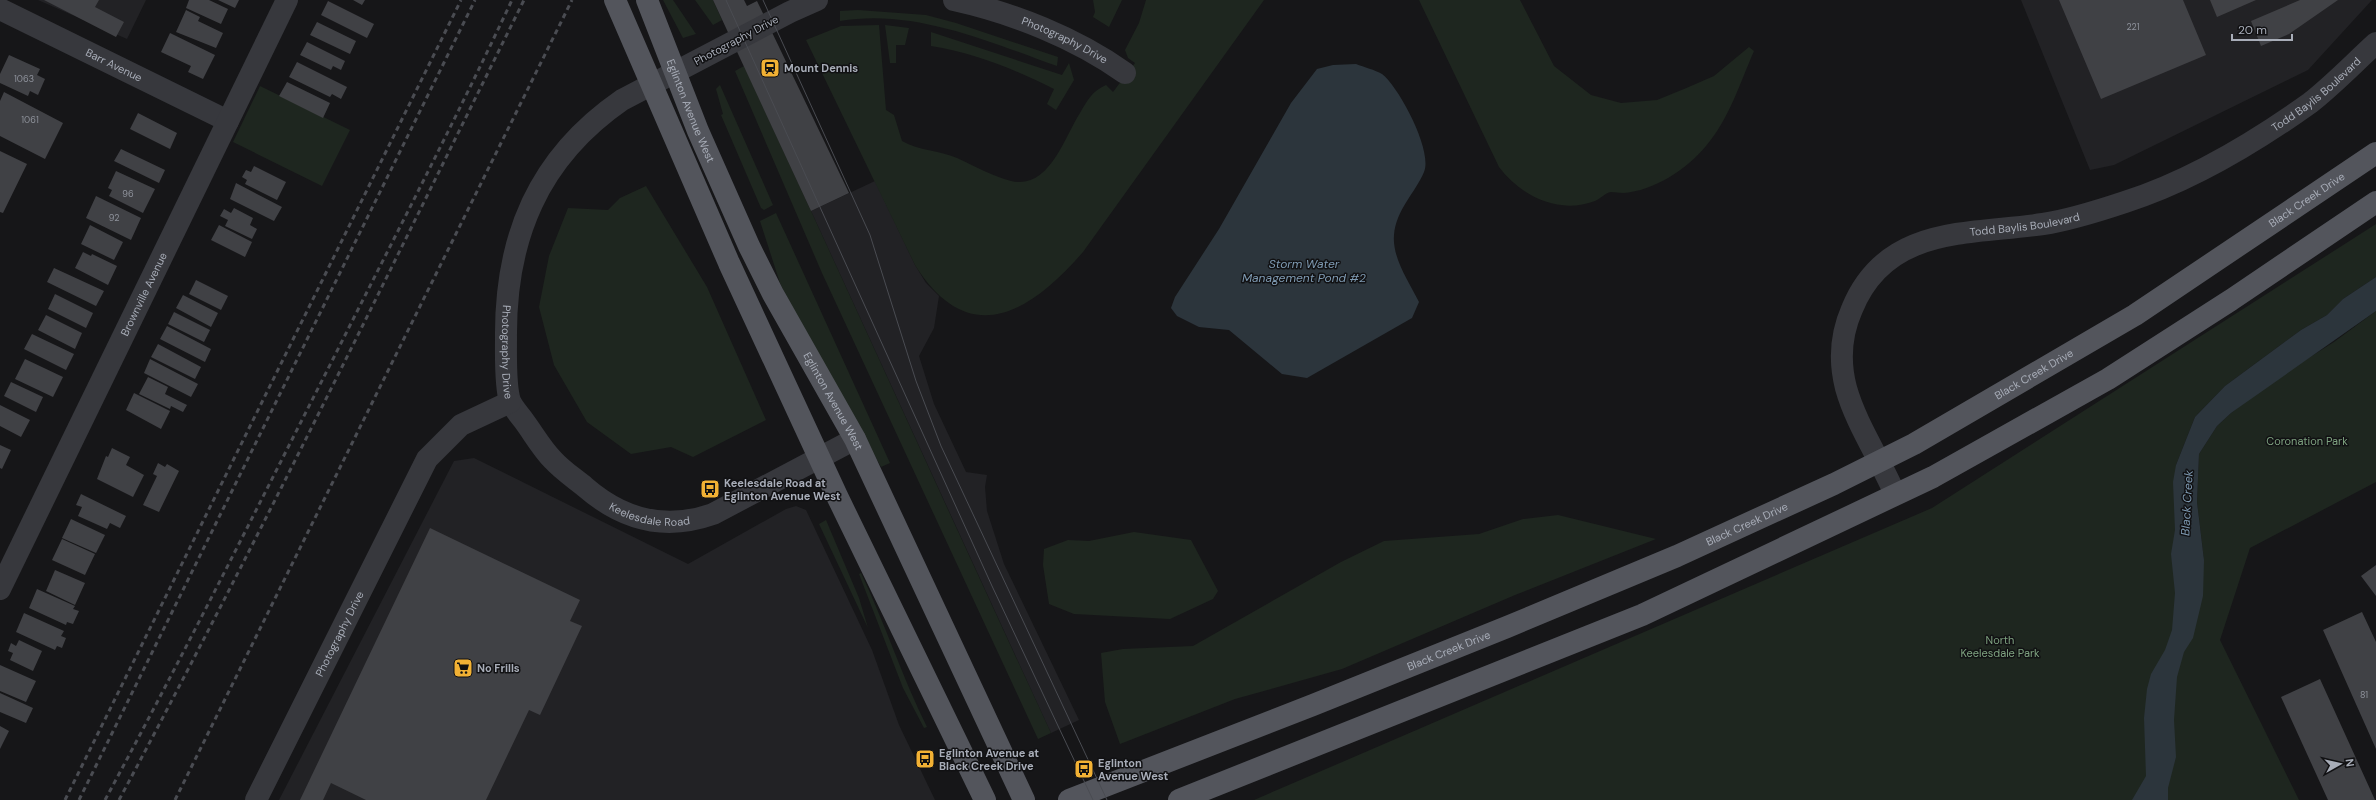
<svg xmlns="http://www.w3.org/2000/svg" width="2376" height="800" viewBox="0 0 2376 800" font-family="'DM Sans',sans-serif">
<rect width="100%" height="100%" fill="#161618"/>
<path fill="#222225" d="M 38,0 L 146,0 L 127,39 Z
M 2021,0 L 2372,0 L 2308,70 L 2114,165 L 2090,170 Z
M 875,181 L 915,265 L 926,283 L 939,296 L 934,328 L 919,356 L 934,404 L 966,472 L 987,475 L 985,487 L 987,511 L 1004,564 L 1079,720 L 1051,733 L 811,211 Z
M 474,458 L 688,564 L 786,509 L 796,506 L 806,510 L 872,650 L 899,725 L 935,800 L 279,800 L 454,461 Z"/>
<path fill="#1e261f" d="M 663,0 L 673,0 L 696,34 L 683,38 Z
M 695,0 L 713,0 L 722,20 L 713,25 Z
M 1093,0 L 1122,0 L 1109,27 L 1093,17 L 1095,12 Z
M 1146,0 L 1264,0 L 1083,252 C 1030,313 969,351 915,265 L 806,40 L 841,26 L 879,25 L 886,110 L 894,115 L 902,141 C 919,151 939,150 957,158 C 974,166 993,176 1011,181 C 1049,190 1064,138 1080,113 C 1087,101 1092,91 1106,85 L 1113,92 L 1135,63 L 1128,58 L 1125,50 L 1139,23 Z
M 1419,0 L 1520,0 L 1554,66 L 1591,95 L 1621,103 L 1657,100 L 1684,89 L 1714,76 L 1749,47 L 1754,51 C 1740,83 1729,119 1706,146 C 1687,169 1654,191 1623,193 C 1619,193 1615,192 1611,192 C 1605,193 1600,199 1595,201 C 1558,215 1521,196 1499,167 Z
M 858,10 L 926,15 L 956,23 L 1058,57 L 1057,66 C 990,42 913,8 840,21 L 840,11 Z
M 885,25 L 909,28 L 905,45 L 896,45 L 896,63 L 890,63 Z
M 931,32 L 1062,75 L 1069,63 L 1074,80 L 1056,110 L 1047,104 L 1054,89 C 1014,69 975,53 931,46 Z
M 744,66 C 847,288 948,511 1051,733 L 1038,739 L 822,273 L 735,71 Z
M 720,85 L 773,205 L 764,210 L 761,208 L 721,115 L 723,114 L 716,89 Z
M 260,86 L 350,130 L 322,186 L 233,142 Z
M 646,186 L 707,287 L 766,420 L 693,457 L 671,447 L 631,454 L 587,422 L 554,365 L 539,307 L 549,256 L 568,208 L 608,210 L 620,198 Z
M 776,213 L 890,463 L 881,467 L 791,306 L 780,283 L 760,221 Z
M 2376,224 L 2376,277 L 2343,299 L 2327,315 L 2301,330 L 2225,386 L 2195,417 L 2176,465 L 2204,560 L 2197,502 L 2199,454 L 2217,426 L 2231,413 L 2285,373 L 2334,342 L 2376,311 L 2376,482 L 2250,548 L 2220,640 L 2299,800 L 1254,800 L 1932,508 Z
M 1558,515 L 1656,539 L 1515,595 L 1342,669 L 1235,699 L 1120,744 L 1105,702 L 1101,653 L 1123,649 L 1193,646 L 1341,562 L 1384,541 L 1479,534 L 1523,519 Z
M 826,520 L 859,598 L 868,628 L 819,524 Z
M 1134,532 L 1191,540 L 1218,591 L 1213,599 L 1170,619 L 1074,614 L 1049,604 L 1043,565 L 1044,549 L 1068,540 L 1089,541 Z
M 861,573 C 885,623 902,677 927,727 L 924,728 L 903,688 L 859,574 Z"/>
<path fill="#2c353c" d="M 1356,64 C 1364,67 1375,70 1382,74 C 1399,87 1433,151 1424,172 C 1415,193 1396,210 1394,235 C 1392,258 1409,282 1419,302 L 1412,318 L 1307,378 L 1282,374 L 1229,330 L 1199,327 L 1177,316 L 1171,308 L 1175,297 L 1219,229 L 1291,103 L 1317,69 L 1333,65 Z
M 2376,277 L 2376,311 L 2231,413 L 2217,426 L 2199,454 L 2197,502 L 2204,560 L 2203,596 L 2193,638 L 2184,652 L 2177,677 L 2174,720 L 2176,757 L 2168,788 L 2168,800 L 2132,800 L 2146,776 L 2144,718 L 2147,689 L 2151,674 L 2165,650 L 2172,630 L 2175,593 L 2171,554 L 2175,530 L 2173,482 L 2176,465 L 2195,417 L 2225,386 L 2301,330 L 2327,315 L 2343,299 Z"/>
<path fill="#404145" d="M 44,0 L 99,0 L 95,7 L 124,22 L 116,37 Z
M 189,0 L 209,0 L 228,9 L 221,24 L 186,8 Z
M 218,0 L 239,0 L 235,8 Z
M 353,0 L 365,0 L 362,5 Z
M 713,0 L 744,0 L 747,6 L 757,1 L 849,193 L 811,211 Z
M 2059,0 L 2183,0 L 2206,55 L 2101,99 Z
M 2210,0 L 2256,0 L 2217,17 Z
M 2300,0 L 2338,0 L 2289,34 L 2261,46 L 2251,21 Z
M 328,1 L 374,24 L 367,38 L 321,15 Z
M 186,10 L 200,17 L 198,21 L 223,33 L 216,48 L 176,32 Z
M 317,22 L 356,41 L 350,54 L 310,35 Z
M 170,33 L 215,55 L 203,79 L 188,72 L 191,66 L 161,52 Z
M 307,42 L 345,61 L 341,70 L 333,66 L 331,70 L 300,55 Z
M 9,55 L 40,69 L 37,75 L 45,79 L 38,95 L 30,91 L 28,96 L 0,83 L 0,74 Z
M 297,62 L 347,87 L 341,99 L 332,94 L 330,97 L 289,77 Z
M 287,82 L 330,103 L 323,118 L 279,96 Z
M 4,92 L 63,123 L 45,159 L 0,136 L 0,101 Z
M 138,113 L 177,133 L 170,149 L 130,129 Z
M 121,149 L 165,170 L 159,183 L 114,161 Z
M 0,151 L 27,164 L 3,213 L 0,212 Z
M 254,166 L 286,182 L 277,200 L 245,184 L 247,180 L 242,177 L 246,170 L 251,172 Z
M 116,171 L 155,189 L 143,213 L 109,196 L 112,190 L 108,188 Z
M 236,183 L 282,207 L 274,221 L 230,199 Z
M 96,196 L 141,218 L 131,240 L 86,218 Z
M 234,208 L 253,218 L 250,225 L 257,229 L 252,239 L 225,226 L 228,220 L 220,216 L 224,209 L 231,213 Z
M 90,225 L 123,242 L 114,260 L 81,244 Z
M 219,225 L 252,242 L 245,257 L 211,240 Z
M 83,252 L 91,256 L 92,254 L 117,266 L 108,285 L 75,268 Z
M 54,268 L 104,291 L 96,306 L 47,282 Z
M 196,280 L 228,296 L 221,310 L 189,294 Z
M 55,294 L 93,313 L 86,328 L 48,309 Z
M 183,295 L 218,313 L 211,327 L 176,308 Z
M 174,312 L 210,330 L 204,342 L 168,324 Z
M 46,315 L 82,333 L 75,349 L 38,330 Z
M 167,326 L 211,349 L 205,362 L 160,339 Z
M 32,334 L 74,354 L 66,370 L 24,349 Z
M 158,344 L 201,367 L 195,379 L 151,357 Z
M 25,359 L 63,377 L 53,397 L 15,379 Z
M 150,359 L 198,384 L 191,397 L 144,373 Z
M 148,377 L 168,387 L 165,394 L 187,405 L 183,412 L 171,406 L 170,409 L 139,394 Z
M 11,382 L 43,397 L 36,412 L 4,396 Z
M 134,393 L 170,411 L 161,429 L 126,410 Z
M 0,405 L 30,420 L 21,437 L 0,426 Z
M 0,445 L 11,450 L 2,469 L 0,468 Z
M 112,448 L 130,457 L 126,465 L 144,475 L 133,497 L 97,479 L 106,456 L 108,457 Z
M 158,463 L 165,467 L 167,464 L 179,471 L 159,512 L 143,505 L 157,476 L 153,474 Z
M 81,494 L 126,516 L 120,528 L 110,523 L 107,529 L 78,516 L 82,507 L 76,505 Z
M 71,519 L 105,535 L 96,553 L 62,538 Z
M 430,528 L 580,600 L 570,621 L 582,626 L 540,715 L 529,710 L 486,800 L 366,800 L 331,783 L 323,800 L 300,800 Z
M 62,539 L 95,554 L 85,575 L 52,560 Z
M 2376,565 L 2376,596 L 2361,576 Z
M 55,570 L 85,583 L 75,605 L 46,591 Z
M 37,589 L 75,606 L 73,609 L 79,611 L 73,624 L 67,622 L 66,625 L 29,608 Z
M 2362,612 L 2376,642 L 2376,749 L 2323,630 Z
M 24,613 L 64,631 L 61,636 L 66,638 L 62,648 L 57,646 L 55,650 L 16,632 Z
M 19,640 L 42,651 L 33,671 L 10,660 L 13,653 L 8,651 L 11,643 L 16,646 Z
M 0,665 L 36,681 L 26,702 L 0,691 Z
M 2320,679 L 2375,800 L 2328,800 L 2281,697 Z
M 0,693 L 33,708 L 26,723 L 0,712 Z
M 0,726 L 9,731 L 0,749 Z"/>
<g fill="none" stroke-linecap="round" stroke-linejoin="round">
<g stroke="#37383d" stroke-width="22">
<path id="s1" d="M 817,0 L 790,12 L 622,100 C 538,158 505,238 506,338 C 506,355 505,386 510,401 C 513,408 520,415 524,421 C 533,433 542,449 553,460 C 562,470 574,478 585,487 C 623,520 665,531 713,514 L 855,439"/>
<path id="s2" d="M 954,0 C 1013,13 1076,38 1125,73"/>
<path id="s3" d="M 0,9 L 228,121"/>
<path id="s4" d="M 1895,494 C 1880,459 1856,424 1846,388 C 1839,361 1841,334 1852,309 C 1886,225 1969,235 2043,224 C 2070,220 2098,211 2125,202 C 2191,181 2254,143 2310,103 C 2333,85 2354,63 2376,43"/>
<path id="s5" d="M 0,589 L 287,0"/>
<path id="s6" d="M 256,800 L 427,459 L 461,425 L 510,402"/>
</g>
<g stroke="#53555c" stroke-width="22">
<path d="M 615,0 L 729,263 L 837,496 L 985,800"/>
<path id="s7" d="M 647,0 L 698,131 L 749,246 L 773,294 L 855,439 L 1024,800"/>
<path id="s8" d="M 1069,800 L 1313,705 L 1507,627 L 1677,556 L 1834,484 L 1914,444 L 2135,315 L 2376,153"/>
<path d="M 1179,800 L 1642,615 L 1933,477 L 2108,379 L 2231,300 L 2376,202"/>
</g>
<path stroke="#4a4c52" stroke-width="1" d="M 726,0 L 992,586 L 1093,800
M 763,0 L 870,235 L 916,381 L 941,446 L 1107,800"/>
<path stroke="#4a4c52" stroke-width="3" stroke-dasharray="5 4" stroke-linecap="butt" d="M 65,800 L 461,0
M 79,800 L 475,0
M 105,800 C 184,654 258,506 333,359 C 393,240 455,121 512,0
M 119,800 C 260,537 391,268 524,0
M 175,800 L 572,0"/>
</g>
<defs>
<g id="station-square" transform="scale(1)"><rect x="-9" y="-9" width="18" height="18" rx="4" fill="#f2b134" stroke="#111113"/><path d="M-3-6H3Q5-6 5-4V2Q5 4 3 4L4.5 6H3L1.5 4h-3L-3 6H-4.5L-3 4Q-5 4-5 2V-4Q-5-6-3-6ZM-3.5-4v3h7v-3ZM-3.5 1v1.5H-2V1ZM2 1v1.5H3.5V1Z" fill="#111"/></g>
<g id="bus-square" transform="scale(1)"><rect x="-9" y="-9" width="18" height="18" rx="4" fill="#f2b134" stroke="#111113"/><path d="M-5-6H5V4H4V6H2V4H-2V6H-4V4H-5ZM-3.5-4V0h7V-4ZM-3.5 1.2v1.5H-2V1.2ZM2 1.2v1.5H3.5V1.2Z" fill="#111"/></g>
<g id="supermarket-square" transform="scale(1)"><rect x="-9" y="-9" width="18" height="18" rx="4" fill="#f2b134" stroke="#111113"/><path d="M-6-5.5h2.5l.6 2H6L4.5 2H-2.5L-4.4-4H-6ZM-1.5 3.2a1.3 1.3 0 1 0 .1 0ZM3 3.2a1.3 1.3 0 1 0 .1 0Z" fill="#111"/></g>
</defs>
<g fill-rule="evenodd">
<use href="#station-square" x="770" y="68"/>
<use href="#bus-square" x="710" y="489"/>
<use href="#supermarket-square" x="463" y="668"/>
<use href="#bus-square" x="925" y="759"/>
<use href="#bus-square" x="1084" y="769"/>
</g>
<g text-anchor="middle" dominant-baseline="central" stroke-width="3" stroke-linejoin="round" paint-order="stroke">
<g font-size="9" fill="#8e929b">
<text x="2133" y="27">221</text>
<text x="24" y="79">1063</text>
<text x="30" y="120">1061</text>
<text x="128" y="194">96</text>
<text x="114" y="218">92</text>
<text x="2364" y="695">81</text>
</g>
<g font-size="11" fill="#a8adb8" stroke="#111113">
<text transform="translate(736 40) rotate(-28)">Photography Drive</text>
<text stroke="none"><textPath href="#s2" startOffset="118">Photography Drive</textPath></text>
<text stroke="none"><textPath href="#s3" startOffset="127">Barr Avenue</textPath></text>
<text stroke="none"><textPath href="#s4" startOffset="726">Todd Baylis Boulevard</textPath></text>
<text stroke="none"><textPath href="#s7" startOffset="119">Eglinton Avenue West</textPath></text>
<text stroke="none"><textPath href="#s8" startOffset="1380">Black Creek Drive</textPath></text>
<text stroke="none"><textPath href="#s4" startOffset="402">Todd Baylis Boulevard</textPath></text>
<text stroke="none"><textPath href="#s5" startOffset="328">Brownville Avenue</textPath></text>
<text stroke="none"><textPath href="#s1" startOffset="510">Photography Drive</textPath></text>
<text stroke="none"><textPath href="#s8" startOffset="1056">Black Creek Drive</textPath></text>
<text stroke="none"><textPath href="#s7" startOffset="443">Eglinton Avenue West</textPath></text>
<text stroke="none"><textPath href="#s1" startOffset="747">Keelesdale Road</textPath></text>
<text stroke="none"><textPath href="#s8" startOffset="732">Black Creek Drive</textPath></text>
<text stroke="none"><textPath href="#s6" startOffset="186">Photography Drive</textPath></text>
<text stroke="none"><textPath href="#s8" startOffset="408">Black Creek Drive</textPath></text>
</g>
<g font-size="11" font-weight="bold" fill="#a8adb8" stroke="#111113" text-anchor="start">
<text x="784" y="68">Mount Dennis</text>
<text x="724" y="483">Keelesdale Road at<tspan x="724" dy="13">Eglinton Avenue West</tspan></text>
<text x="477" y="668">No Frills</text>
<text x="939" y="753">Eglinton Avenue at<tspan x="939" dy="13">Black Creek Drive</tspan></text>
<text x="1098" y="763">Eglinton<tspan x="1098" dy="13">Avenue West</tspan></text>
</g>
<g font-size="11" fill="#7fa381" stroke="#111113">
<text x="2307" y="441">Coronation Park</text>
<text x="2000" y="640">North<tspan x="2000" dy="13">Keelesdale Park</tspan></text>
</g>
<g font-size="12" font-style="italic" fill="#7f9bb3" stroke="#111113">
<text x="1304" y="264">Storm Water<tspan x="1304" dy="14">Management Pond #2</tspan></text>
<text transform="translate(2187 503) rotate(-87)">Black Creek</text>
</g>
</g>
<g transform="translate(2340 764) rotate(82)" stroke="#111113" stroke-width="3" paint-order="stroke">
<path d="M0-3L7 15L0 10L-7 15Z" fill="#a8adb8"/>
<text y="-6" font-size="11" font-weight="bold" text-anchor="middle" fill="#a8adb8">N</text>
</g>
<path d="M2232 34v6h60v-6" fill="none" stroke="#a8adb8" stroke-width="2"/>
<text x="2238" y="34" font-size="12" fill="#a8adb8" stroke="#111113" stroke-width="3" paint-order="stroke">20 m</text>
</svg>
